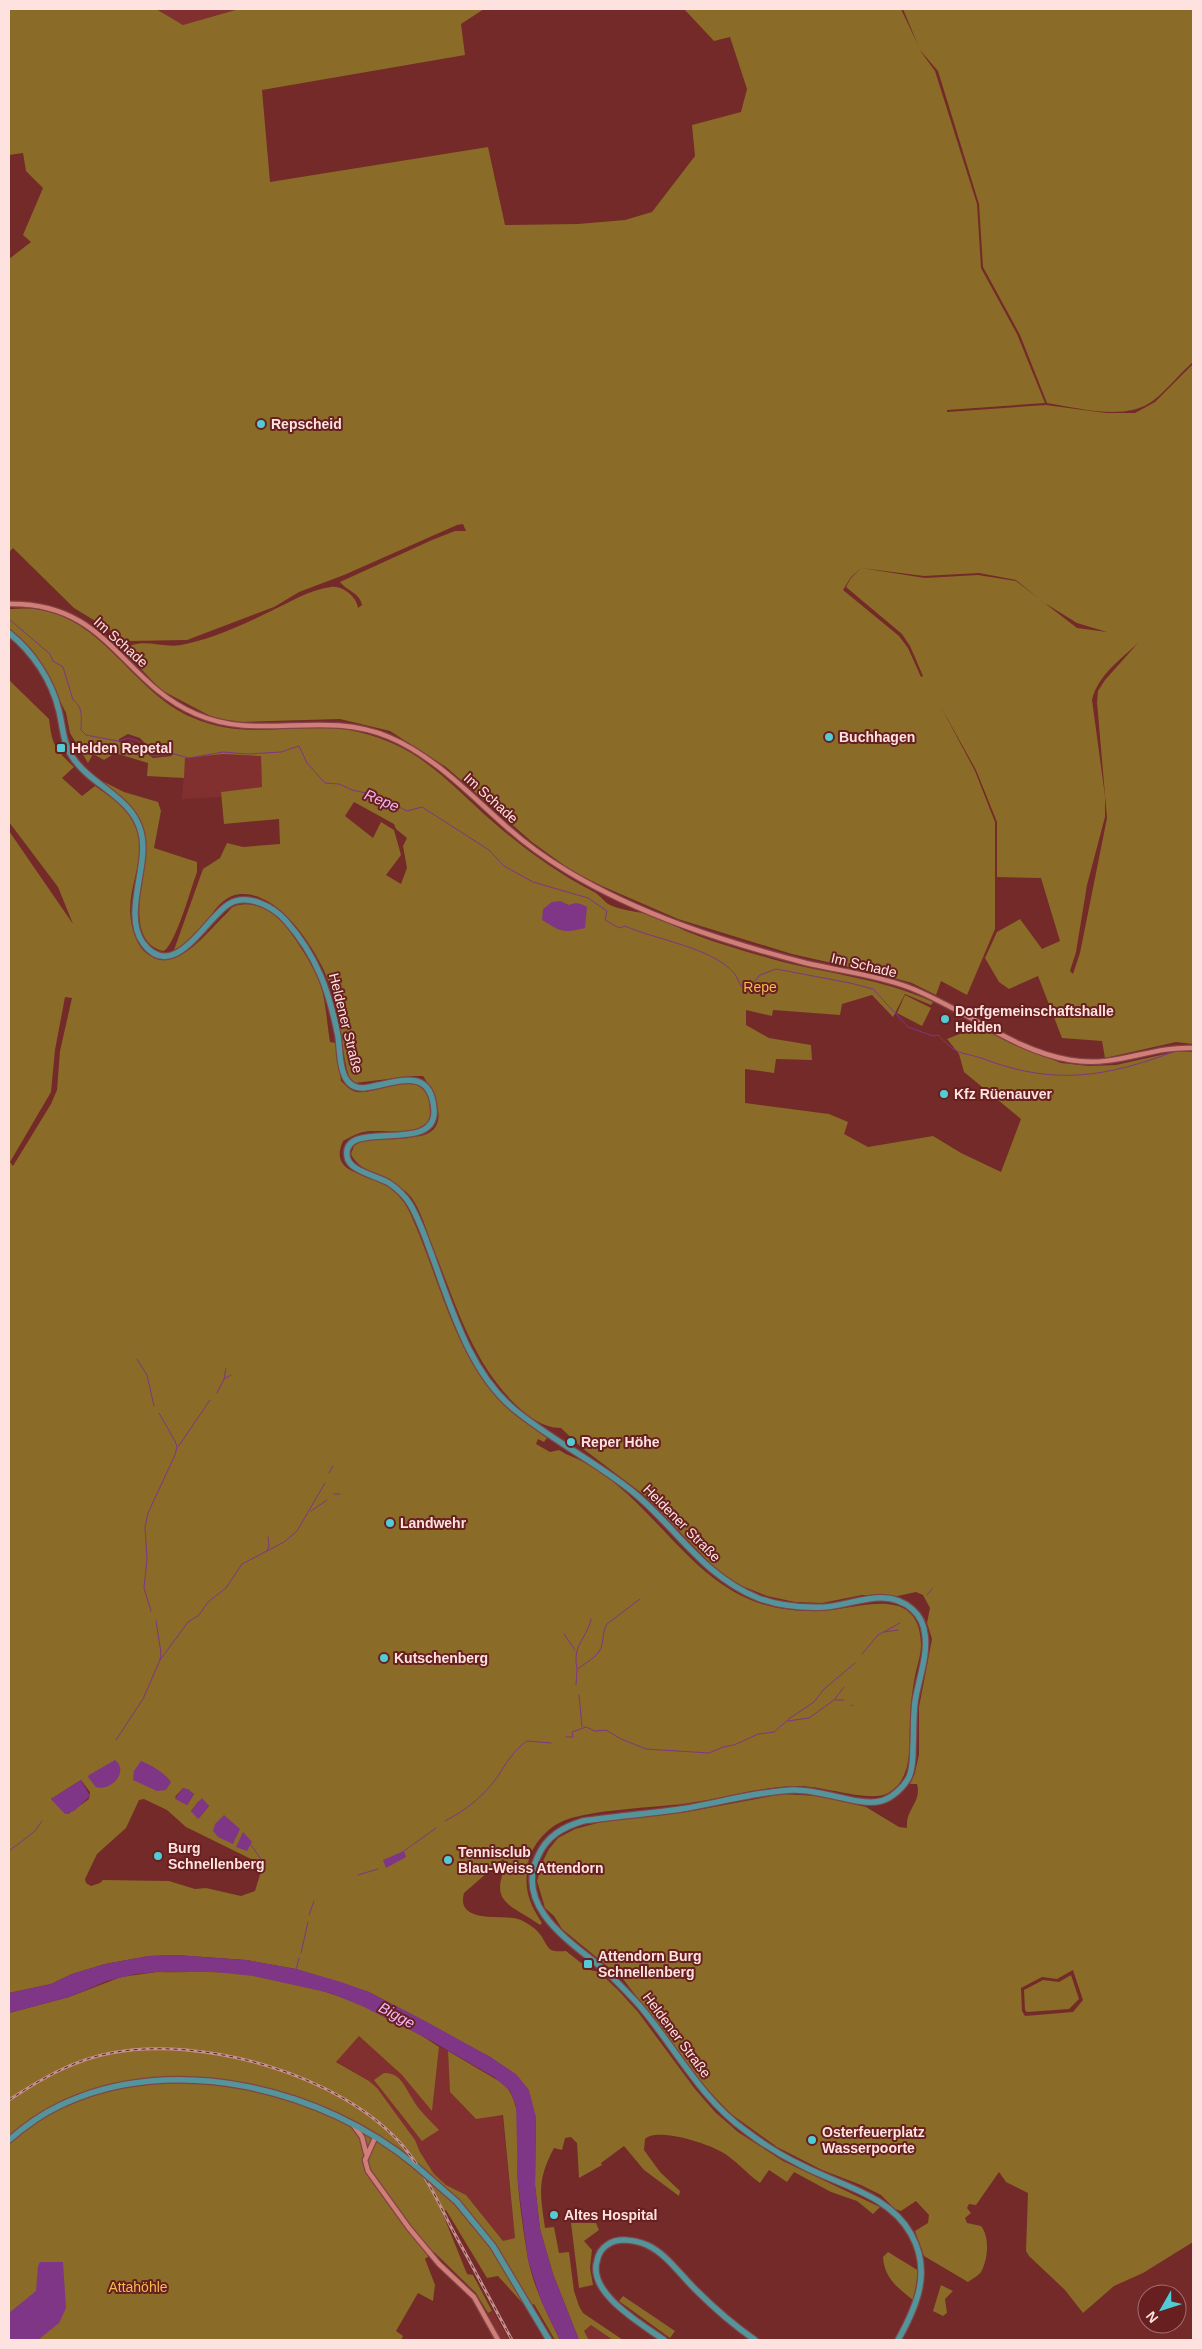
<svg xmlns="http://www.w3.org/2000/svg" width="1202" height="2349" viewBox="0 0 1202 2349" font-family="Helvetica,sans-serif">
<rect width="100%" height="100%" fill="#732a29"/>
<path fill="#82302f" d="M 156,9 L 239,9 L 183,25 Z
M 223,754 L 261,756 L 262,787 L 221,792 L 221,797 L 182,799 L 185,758 Z
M 358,2035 L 402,2075 L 432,2110 L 439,2047 L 448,2051 L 450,2092 L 476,2119 L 502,2114 L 515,2238 L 503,2241 L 466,2195 L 446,2185 L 434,2174 L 420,2152 L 415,2140 L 377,2089 L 369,2081 L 336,2061 Z
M 493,2311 L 509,2340 L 501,2340 L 488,2314 Z
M 591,2325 L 613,2340 L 589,2340 L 584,2331 Z"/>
<path fill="#8a6b27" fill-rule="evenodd" d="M 9,9 L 156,9 L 183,25 L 239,9 L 484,9 L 461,24 L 465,55 L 262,90 L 270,182 L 488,147 L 505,225 L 578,224 L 625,220 L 652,212 L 695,156 L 692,125 L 741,112 L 747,89 L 730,37 L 714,41 L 684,9 L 901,9 L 918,45 L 903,9 L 1193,9 L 1193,362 C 1179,374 1168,389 1154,400 C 1126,422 1080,408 1047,403 L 1020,335 L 983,267 L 979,204 L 938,71 L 919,49 L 935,71 L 977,204 L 981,268 L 1017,334 L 1045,403 L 947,410 L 947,412 L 1046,405 L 1106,413 L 1135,413 L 1155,402 L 1193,364 L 1193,1044 L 1176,1042 L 1105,1058 L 1102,1041 L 1062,1038 L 1038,976 L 1009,989 L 999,982 L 985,958 L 997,932 L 1020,919 L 1042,949 L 1060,941 L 1041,878 L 997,877 L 997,822 L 976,770 L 941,707 L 975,771 L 995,822 L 995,929 L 967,995 L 941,981 L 936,995 L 912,983 L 876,973 L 792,954 L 678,919 L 602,886 L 572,871 L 532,842 L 446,767 L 390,731 L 340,719 L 240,722 L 216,719 L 161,690 L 127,654 L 132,645 C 148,640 165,648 181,645 C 210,640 245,624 271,611 C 290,602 309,590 331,587 C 342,585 357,597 358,608 L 362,605 C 360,593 347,591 340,582 L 432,540 L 455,531 L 466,531 L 463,524 L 457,525 L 344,575 L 299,592 L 274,607 L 187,640 L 128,641 L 74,608 L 13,548 L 9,552 L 9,259 L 31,242 L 23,235 L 43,188 L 26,171 L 23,153 L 9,155 ZM 861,568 L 851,578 L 846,587 L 902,634 L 910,646 L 923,676 L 921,677 L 908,648 L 899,636 L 843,590 L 851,577 L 861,568 L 924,576 L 979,573 L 1016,580 L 1043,602 L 1077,623 L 1107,632 L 1077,628 L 1016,581 L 978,575 L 925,578 ZM 1138,643 L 1105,680 L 1098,691 L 1097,702 L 1107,818 L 1080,953 L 1073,974 L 1070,971 L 1076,952 L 1087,885 L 1105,817 L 1105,796 L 1092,700 C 1098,675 1120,660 1138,643 Z
M 9,609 C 17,609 26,608 35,609 C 103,617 132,691 191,717 C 238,738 275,727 324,727 C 347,728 372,734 394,744 C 432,761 461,794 492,821 C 523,848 557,873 594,892 C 600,895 604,902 610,905 C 623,911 637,911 650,915 C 663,919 676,927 688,932 C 715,943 745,951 772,959 C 826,974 882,978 933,1002 L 931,1005 L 905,994 L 893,1017 L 872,995 L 842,1004 L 840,1015 L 773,1010 L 772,1016 L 746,1010 L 746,1025 L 769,1038 L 811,1045 L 812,1060 L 776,1059 L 774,1073 L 745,1069 L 745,1103 L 829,1114 L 848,1122 L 844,1134 L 868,1147 L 933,1136 L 961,1153 L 1001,1172 L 1021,1119 L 964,1072 L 959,1054 L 947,1039 L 977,1027 L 1061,1063 L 1089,1066 L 1116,1065 L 1179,1051 L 1193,1052 L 1193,2242 L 1143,2273 L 1114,2286 L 1083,2313 L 1065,2290 L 1029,2256 L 1026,2251 L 1028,2193 L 1006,2182 L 999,2172 L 976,2205 L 969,2204 L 967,2208 L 971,2213 L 965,2218 L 967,2223 L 981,2226 C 990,2237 988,2260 981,2272 C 978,2276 972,2279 968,2282 L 924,2256 L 915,2231 L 928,2223 L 929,2215 L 916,2201 L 901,2211 L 895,2209 L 881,2195 L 861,2185 L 822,2170 L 777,2147 L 731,2114 L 706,2088 L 623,1979 L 562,1929 L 554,1916 L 545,1908 L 537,1881 L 542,1863 L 549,1849 L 558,1838 L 575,1829 L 605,1821 L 687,1812 L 782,1794 L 819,1796 L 866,1807 L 899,1827 L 907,1828 C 905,1809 922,1803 917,1784 L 910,1784 L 915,1773 L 919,1754 L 919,1707 L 932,1639 L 927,1623 L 930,1608 L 923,1595 L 916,1592 L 898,1596 L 862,1595 L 822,1603 L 795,1602 L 767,1596 L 737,1584 L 717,1570 L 644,1495 L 582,1448 L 561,1428 C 542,1428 526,1415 513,1402 C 470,1358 455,1301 432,1245 C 426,1230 421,1210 411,1197 C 396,1178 359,1174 351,1154 L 354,1146 L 361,1141 L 421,1136 C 452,1128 435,1094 423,1076 L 413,1076 L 355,1083 L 349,1077 C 341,1049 340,1019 332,991 C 323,958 276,881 232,896 C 214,903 205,929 191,940 C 186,944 179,947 174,950 L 203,869 L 220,858 L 227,843 L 243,847 L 280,844 L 279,819 L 224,824 L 221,792 L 262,787 L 261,756 L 223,754 L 185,758 L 184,778 L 147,776 L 148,763 L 115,753 L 104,760 L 93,754 L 88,763 L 70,733 L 66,713 L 43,666 L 31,649 L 9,628 ZM 128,734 L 140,738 L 153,751 L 169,751 L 172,756 L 153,758 L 130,741 L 119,742 L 119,739 ZM 354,802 L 394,824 L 396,829 L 407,838 L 403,846 L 407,868 L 401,884 L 386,875 L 401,855 L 394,830 L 381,822 L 373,838 L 345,816 ZM 1073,1970 L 1083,2000 L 1073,2012 L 1025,2016 L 1022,2011 L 1021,1988 L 1042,1977 L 1057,1979 Z
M 9,680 L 49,719 C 52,745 55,749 74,767 L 62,778 L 82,796 L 95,786 C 111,798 131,808 137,828 C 149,864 119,894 135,936 C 137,941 140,948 145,952 C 175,977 206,933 225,915 C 228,913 230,908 233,907 C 244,901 264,906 273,913 C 287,923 316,969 321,986 C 326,1003 327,1024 330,1042 L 336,1043 L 341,1081 C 345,1085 351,1091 357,1092 C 379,1095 414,1067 428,1097 C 430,1102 430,1110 430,1116 C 428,1140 379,1128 364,1132 C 357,1133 349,1138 343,1141 C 329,1173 363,1172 382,1183 C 395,1190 404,1200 410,1213 C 439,1276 452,1349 500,1401 C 514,1416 531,1426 547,1438 L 544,1442 L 538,1439 L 536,1444 L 550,1452 L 559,1450 C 568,1456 578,1458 587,1464 C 597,1469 608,1477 617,1485 C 668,1527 705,1592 773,1607 C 793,1611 811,1612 831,1610 C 866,1606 920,1587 921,1645 C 921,1655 917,1666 915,1676 C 912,1692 910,1707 910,1723 C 909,1748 913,1781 886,1794 C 868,1802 823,1786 799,1786 C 762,1786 726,1798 689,1803 C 657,1808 584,1809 559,1823 C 544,1831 531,1847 528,1864 C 524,1889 528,1901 542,1923 L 540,1925 C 511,1904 488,1904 507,1863 L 503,1859 L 464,1893 C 455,1925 505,1914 518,1919 C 527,1922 537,1929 542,1937 C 545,1942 547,1947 551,1950 C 556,1952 561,1951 566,1951 L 590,1970 L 599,1972 L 618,1990 L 638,2012 L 695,2089 L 715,2112 L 738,2132 L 783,2161 L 880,2207 L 873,2214 L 857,2201 L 831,2192 L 794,2172 L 787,2182 L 769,2170 L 760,2183 C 747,2174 734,2158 720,2151 C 706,2143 657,2127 645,2139 L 644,2150 L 660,2172 L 680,2191 L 679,2196 L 644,2170 L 624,2146 L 601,2163 L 602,2165 L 579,2178 L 577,2143 L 571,2137 L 565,2138 L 562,2150 L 554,2148 C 537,2180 540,2193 545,2228 L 554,2227 L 559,2253 L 569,2252 L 574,2291 L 579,2306 L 583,2313 L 623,2340 L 613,2340 L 591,2325 L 584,2331 L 589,2340 L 579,2340 L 553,2274 L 540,2229 L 535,2185 L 536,2117 L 492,2058 L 369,1992 L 296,1969 L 246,1960 L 176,1955 L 149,1956 L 105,1964 L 72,1974 L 51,1984 L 9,1993 L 9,831 L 73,924 L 58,887 L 9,822 ZM 65,997 L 72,998 L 60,1051 L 57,1090 L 51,1104 L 13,1166 L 10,1162 L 51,1092 L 55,1050 ZM 81,1780 L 90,1792 L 89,1799 L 68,1814 L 51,1799 ZM 183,1788 L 194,1794 L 187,1805 L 175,1797 ZM 144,1799 L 167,1810 L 186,1827 L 263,1865 L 255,1891 L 241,1896 L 206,1888 L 195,1889 L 169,1881 L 103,1880 L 100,1883 L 91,1886 L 86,1883 L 85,1879 L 97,1854 L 126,1828 L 139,1800 ZM 199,1801 L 209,1806 L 199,1818 L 191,1811 Z
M 104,782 L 124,792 L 158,802 L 161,811 L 154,848 L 197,862 L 197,872 C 191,888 176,943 164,951 C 122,942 146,875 146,845 C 146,825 135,808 120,796 C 115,791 105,786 104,782 Z
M 905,995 L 931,1008 L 922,1026 L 897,1013 Z
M 157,1972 C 183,1973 208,1971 233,1973 C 305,1979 380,2007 439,2047 L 432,2111 L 402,2075 L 359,2036 L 336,2062 L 369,2081 L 377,2088 L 415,2140 L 420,2152 L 434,2174 L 446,2185 L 466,2195 L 503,2241 L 515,2238 L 503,2115 L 476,2119 L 450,2092 L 448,2051 L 504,2084 C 527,2109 515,2153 518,2184 C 520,2208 524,2235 528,2259 C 534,2288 547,2314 560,2340 L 555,2340 L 534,2304 L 527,2308 L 498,2276 L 487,2278 L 446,2210 L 442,2212 L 467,2274 L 473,2275 L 492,2311 L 488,2313 L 476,2293 L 434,2252 L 425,2259 L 435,2285 L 433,2301 L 418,2293 L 396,2331 L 403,2336 L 401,2340 L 9,2340 L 9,2013 L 69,1997 L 121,1977 Z
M 1071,1975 L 1079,1999 L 1069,2009 L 1027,2012 L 1025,2010 L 1024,1990 L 1043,1980 L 1059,1982 Z
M 384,2073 C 400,2072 405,2087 412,2098 C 418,2110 430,2120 439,2130 L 422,2141 L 374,2080 Z
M 571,2223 L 596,2223 L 599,2230 L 584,2241 L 592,2250 L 590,2268 L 593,2285 L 579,2288 Z
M 888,2252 L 919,2271 L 913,2300 C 898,2288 884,2278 883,2257 Z
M 941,2285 L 953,2291 L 945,2299 L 947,2313 L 943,2316 L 933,2311 Z
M 623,2296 L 675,2331 L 670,2338 L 619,2301 Z"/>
<path fill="#7f3686" d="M 560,901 L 569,905 C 576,902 580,903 587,907 L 585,928 C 561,934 561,931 542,920 L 543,909 L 552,902 Z
M 115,1760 C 130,1772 110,1792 96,1787 L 88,1777 L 89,1775 Z
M 141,1761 C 152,1766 163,1771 171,1782 L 166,1790 L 157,1791 L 133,1780 L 134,1771 Z
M 81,1780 L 90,1796 L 74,1811 L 65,1814 L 51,1799 Z
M 183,1788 L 188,1789 L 194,1794 L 187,1805 L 175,1799 Z
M 202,1798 L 209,1806 L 198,1819 L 191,1811 Z
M 224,1815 L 240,1829 L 233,1844 L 218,1837 L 213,1831 L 215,1824 Z
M 243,1832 L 252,1842 L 247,1851 L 236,1847 Z
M 404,1851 L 406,1857 L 386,1868 L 383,1860 Z
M 176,1955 L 246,1960 L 296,1969 L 341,1982 L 369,1992 L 427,2022 L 492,2058 L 516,2074 L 529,2090 L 536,2117 L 535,2185 L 540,2229 L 553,2274 L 579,2340 L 560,2340 L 542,2303 L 528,2260 L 518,2184 L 516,2105 L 510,2091 L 494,2077 L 428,2039 L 362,2006 L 330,1993 L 253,1976 L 215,1972 L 157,1972 L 136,1974 L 107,1981 L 69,1997 L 9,2013 L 9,1993 L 51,1984 L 72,1974 L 105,1964 L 149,1956 Z
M 40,2262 L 63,2262 L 66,2308 L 59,2323 L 38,2340 L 9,2340 L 9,2313 L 36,2291 L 38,2266 Z"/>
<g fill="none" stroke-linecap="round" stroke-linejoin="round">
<path stroke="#7f3686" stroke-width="1" d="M 9,619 L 50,654 L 53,661 L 63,667 L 73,700 C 84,708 81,718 81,730 L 86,735 L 118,741 L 129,738 L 138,741 L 152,756 L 174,754 L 189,758 L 223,752 L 247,754 L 281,752 L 299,746 L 307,763 L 325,783 L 339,784 L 352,790 L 376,795 L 407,811 L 422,807 L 489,850 L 504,866 L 533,882 L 588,898 L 607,911 L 605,920 L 619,928 L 625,926 C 656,940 711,947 734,973 C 737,977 739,983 742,987 L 752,984 L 760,975 L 776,969 L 850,983 L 873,989 L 908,1027 L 933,1036 L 938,1035 C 945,1042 952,1050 962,1053 C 969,1055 976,1056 984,1059 C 1055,1086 1106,1077 1176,1051
M 1192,1041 L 1193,1040
M 137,1359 L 147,1375 L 154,1406
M 224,1379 L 226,1368
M 217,1393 L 224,1379 L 231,1375
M 178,1447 L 210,1400
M 329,1473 L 333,1466
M 334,1494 L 340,1494
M 311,1511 L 327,1500
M 267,1551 L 269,1546 L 268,1537
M 927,1595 L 932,1589
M 151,1611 L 144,1588 L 147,1559 L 145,1527 L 148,1513 L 175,1455 L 177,1447 L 175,1441 L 159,1413
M 156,1621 L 161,1653 L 160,1660
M 884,1632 L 898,1630
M 564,1634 L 575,1650
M 862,1654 L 878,1635 L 900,1623
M 577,1669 C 572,1644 586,1641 591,1619
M 576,1685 L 577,1670 C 585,1662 596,1659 601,1648 C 604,1640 602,1632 607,1624 L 640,1599
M 579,1695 L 582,1727
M 835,1700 L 844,1700
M 851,1705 L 853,1706
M 788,1721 L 809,1718 L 834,1700 L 844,1687
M 566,1737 L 573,1737 L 572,1732 L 586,1727 L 595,1731 L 606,1730 L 621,1739 L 646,1749 L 709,1753 L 723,1747 L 734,1745 L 758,1734 L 774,1732 L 790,1718 L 814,1702 L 824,1689 L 855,1663
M 116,1740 L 143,1699 L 160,1660 L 188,1622 L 199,1615 L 208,1602 L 226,1588 L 242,1564 L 284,1542 L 297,1531 L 325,1483
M 445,1821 C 465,1811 485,1795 498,1776 C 506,1763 514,1750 527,1741 L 551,1743
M 251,1845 L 263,1862
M 9,1851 L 35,1831 L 42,1821
M 404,1851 L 436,1828
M 358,1875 L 378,1869
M 309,1915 L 314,1901
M 301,1953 L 308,1922
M 296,1970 L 299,1958"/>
<g stroke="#804446" stroke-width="7">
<path id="minor" d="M 9,604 C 108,602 121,682 196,714 C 259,742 322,709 389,737 C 436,757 471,796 509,829 C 527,845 547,859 567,871 C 640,915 725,942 806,963 C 840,971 876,975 908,987 C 964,1008 1011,1050 1070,1060 C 1116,1068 1150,1046 1193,1048
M 354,2126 L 362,2137 L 366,2153
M 375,2138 L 365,2160 L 368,2171 L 409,2228 L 439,2264 L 474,2297 L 498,2340"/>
</g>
<g stroke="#804446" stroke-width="8">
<path id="major" d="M 9,633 C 33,652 52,681 59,711 C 63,727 63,744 73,758 C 92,786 132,797 141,832 C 150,865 122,913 143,943 C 174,985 207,916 229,904 C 247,893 273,906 286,921 C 317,956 329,991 338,1036 C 340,1049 339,1066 345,1077 C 349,1085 355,1088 363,1088 C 392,1085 431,1063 434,1110 C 437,1156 342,1117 347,1156 C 348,1171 378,1176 389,1183 C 398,1189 405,1196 410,1204 C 419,1219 425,1237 431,1253 C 451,1307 469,1372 515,1410 C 553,1441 596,1462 633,1492 C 677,1528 702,1575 758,1598 C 779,1606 802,1608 825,1607 C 853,1605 886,1586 912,1609 C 919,1615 924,1625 925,1635 C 928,1656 918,1681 915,1702 C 913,1717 914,1732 913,1747 C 913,1756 913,1768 909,1777 C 904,1787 892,1798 881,1801 C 858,1807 819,1788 792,1790 C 754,1792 718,1803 681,1809 C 648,1814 616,1816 583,1821 C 563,1827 547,1836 538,1856 C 514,1906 569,1941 601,1967 C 615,1979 627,1992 639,2005 C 675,2047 700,2098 746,2131 C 763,2144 782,2156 801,2165 C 838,2185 889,2194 911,2234 C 932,2271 917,2306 898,2340
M 9,2140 C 24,2127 40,2115 59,2106 C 170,2051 323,2088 416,2166
M 457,2202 L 493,2246 L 549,2340
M 664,2340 C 642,2324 587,2293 597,2261 C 598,2255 601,2249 607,2245 C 618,2237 635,2240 647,2245 C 667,2254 681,2276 697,2291 C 715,2309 735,2326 755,2340"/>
</g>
<use href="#minor" stroke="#d17e79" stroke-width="4.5"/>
<use href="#major" stroke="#54959b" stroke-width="5.5"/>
<g stroke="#c19290" stroke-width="3">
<path id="rail" d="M 9,2100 C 41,2079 73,2060 111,2053 C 202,2035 342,2075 403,2146 C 423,2170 437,2199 451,2227 C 472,2265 492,2303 512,2340"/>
</g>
<use href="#rail" stroke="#671f1f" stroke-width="1" stroke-dasharray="4" stroke-linecap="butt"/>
<g stroke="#804446" stroke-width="8" stroke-linecap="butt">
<path id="major-bridge" d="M 416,2166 L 457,2202"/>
</g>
<use href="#major-bridge" stroke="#54959b" stroke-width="5.5"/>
</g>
<g fill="#52cbd7" stroke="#671f1f" stroke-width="2">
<circle cx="261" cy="424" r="5"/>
<circle cx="829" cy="737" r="5"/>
<rect x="56" y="743" width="10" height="10" rx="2.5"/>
<circle cx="945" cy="1019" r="5"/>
<circle cx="944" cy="1094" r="5"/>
<circle cx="571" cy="1442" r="5"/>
<circle cx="390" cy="1523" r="5"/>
<circle cx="384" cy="1658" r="5"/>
<circle cx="158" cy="1856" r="5"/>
<circle cx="448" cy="1860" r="5"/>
<rect x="583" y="1959" width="10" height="10" rx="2.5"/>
<circle cx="812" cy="2140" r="5"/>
<circle cx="554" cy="2215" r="5"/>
</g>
<g text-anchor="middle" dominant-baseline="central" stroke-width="4" stroke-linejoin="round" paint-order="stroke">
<g font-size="14" font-weight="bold" fill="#fee2df" stroke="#671f1f" text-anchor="start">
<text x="271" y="424">Repscheid</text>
<text x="839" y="737">Buchhagen</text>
<text x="71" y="748">Helden Repetal</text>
<text x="955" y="1011">Dorfgemeinschaftshalle<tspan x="955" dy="16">Helden</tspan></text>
<text x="954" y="1094">Kfz Rüenauver</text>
<text x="581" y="1442">Reper Höhe</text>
<text x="400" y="1523">Landwehr</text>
<text x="394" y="1658">Kutschenberg</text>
<text x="168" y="1848">Burg<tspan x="168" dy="16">Schnellenberg</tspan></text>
<text x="458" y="1852">Tennisclub<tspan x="458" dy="16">Blau-Weiss Attendorn</tspan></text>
<text x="598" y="1956">Attendorn Burg<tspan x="598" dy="16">Schnellenberg</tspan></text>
<text x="822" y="2132">Osterfeuerplatz<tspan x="822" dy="16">Wasserpoorte</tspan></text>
<text x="564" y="2215">Altes Hospital</text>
</g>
<g font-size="14" fill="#fee2df" stroke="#671f1f">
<text transform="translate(121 642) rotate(42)">Im Schade</text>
<text transform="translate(491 798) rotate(42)">Im Schade</text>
<text transform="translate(864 965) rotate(13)">Im Schade</text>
<text transform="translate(346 1023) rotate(76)">Heldener Straße</text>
<text transform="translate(682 1523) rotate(45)">Heldener Straße</text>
<text transform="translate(677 2035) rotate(53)">Heldener Straße</text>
</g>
<g font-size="14" fill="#f1bd4c" stroke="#671f1f">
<text x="760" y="987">Repe</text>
<text x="138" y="2287">Attahöhle</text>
</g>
<g font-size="15" font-style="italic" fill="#f1b7f6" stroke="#671f1f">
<text transform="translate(382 800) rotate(22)">Repe</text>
<text transform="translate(397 2015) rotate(28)">Bigge</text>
</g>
</g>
<rect width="1202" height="2349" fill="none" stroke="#fee2df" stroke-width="20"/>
<g transform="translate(1162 2309) rotate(231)"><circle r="24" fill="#671f1f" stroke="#a36d6c"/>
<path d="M0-4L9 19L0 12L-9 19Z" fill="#52cbd7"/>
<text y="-8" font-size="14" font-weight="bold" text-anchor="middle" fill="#fee2df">N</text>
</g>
</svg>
